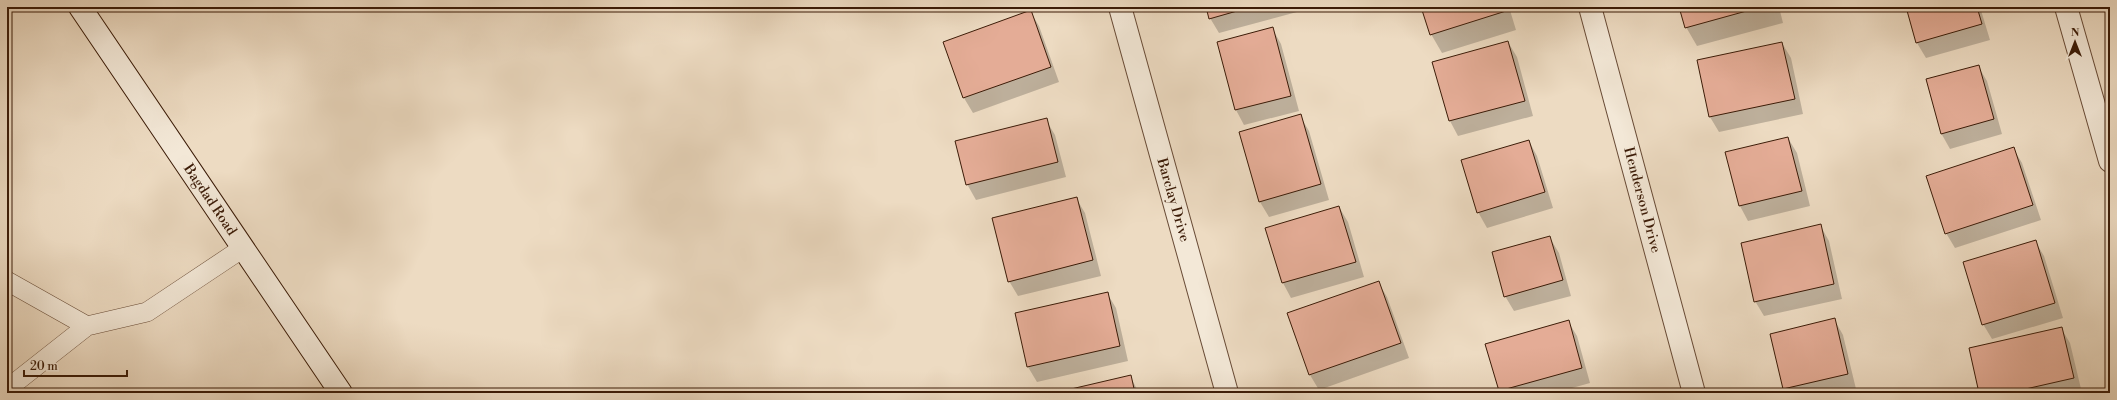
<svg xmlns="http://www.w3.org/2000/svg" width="2117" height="400" viewBox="0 0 2117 400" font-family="'Libre Bodoni',serif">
<rect width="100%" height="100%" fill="#eddbc2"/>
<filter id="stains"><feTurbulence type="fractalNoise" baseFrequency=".005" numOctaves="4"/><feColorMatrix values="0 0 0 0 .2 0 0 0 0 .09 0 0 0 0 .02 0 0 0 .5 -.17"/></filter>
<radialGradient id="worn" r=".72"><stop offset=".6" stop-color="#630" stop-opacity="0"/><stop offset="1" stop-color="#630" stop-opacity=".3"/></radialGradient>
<path fill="#0003" d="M 1207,7 L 1296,7 L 1297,12 L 1219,33 L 1210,18 Z
M 1422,7 L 1509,7 L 1516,30 L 1442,53 L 1431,34 Z
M 1680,7 L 1779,7 L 1783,23 L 1697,46 L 1686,27 Z
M 1907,7 L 1980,7 L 1990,40 L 1926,58 L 1917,43 Z
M 1030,11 L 1039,26 L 1059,82 L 973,113 L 964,98 L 944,42 Z
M 1272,28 L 1281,44 L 1299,111 L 1244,125 L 1236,110 L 1218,42 Z
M 1508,42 L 1517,57 L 1533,116 L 1458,136 L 1450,121 L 1434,62 Z
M 1782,43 L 1791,58 L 1803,114 L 1719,132 L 1710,117 L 1698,61 Z
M 1978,66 L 1987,81 L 2002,134 L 1950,149 L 1941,133 Z
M 1300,116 L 1309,131 L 1329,200 L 1269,217 L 1260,202 Z
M 1046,120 L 1055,135 L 1066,177 L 976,200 L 967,184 Z
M 1788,138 L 1797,153 L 1810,206 L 1748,221 L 1740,206 Z
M 1529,141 L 1537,156 L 1553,208 L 1487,228 L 1478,212 Z
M 2013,148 L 2022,163 L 2041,220 L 1955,248 L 1946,233 Z
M 1076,198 L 1085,213 L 1101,276 L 1018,296 L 1009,281 Z
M 1339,207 L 1348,222 L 1364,277 L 1291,298 L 1283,283 L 1267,228 Z
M 1820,225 L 1829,241 L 1842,299 L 1764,316 L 1755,301 Z
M 1550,238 L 1559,253 L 1571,296 L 1514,311 L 1505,296 Z
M 2035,241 L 2044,256 L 2063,318 L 1992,339 L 1983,324 Z
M 1378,282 L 1387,297 L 1409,358 L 1319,390 L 1310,375 Z
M 1107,293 L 1116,308 L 1128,361 L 1037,382 L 1028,367 Z
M 1834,319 L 1843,335 L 1856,389 L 1840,393 L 1786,393 L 1771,335 Z
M 1568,321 L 1577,336 L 1590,383 L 1554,393 L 1501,393 L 1500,391 Z
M 2061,328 L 2070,343 L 2082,393 L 1980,393 Z
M 1130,376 L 1139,393 L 1059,393 Z"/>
<path fill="#e4ac96" stroke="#3b1b07" d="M 1206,7 L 1251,7 L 1209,19 Z
M 1421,7 L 1505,7 L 1506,11 L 1430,35 Z
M 1679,7 L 1761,7 L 1685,28 Z
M 1906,7 L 1977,7 L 1982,24 L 1916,43 Z
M 1031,10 L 1051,67 L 963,98 L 943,42 Z
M 1273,27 L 1291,96 L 1235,110 L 1217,42 Z
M 1508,41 L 1525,101 L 1449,121 L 1432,62 Z
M 1782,42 L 1795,99 L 1709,117 L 1697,60 Z
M 1979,65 L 1994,119 L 1941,134 L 1926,79 Z
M 1301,114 L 1321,184 L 1259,202 L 1239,132 Z
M 1047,118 L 1058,162 L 966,185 L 955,141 Z
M 1788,137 L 1802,191 L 1739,206 L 1725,152 Z
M 1529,140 L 1545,192 L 1477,213 L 1461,160 Z
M 2014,147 L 2033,205 L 1945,234 L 1926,176 Z
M 1077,197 L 1093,260 L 1008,282 L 992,218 Z
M 1339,206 L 1356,262 L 1282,283 L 1265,228 Z
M 1821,224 L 1834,284 L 1754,302 L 1741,243 Z
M 1550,236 L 1563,280 L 1504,297 L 1492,252 Z
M 2036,240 L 2055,303 L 1982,325 L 1963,262 Z
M 1379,281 L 1401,343 L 1309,375 L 1287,313 Z
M 1108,292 L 1120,346 L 1027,367 L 1015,313 Z
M 1835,318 L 1848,374 L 1783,389 L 1770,334 Z
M 1569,320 L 1582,368 L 1499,391 L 1485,344 Z
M 2062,327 L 2074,378 L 2008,393 L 1979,393 L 1969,348 Z
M 1131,375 L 1135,393 L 1054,393 Z"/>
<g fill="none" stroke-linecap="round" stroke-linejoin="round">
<g stroke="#684b36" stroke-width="20">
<path id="lane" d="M 7,281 L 87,326
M 7,389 L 87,326 L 147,312 L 243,248"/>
</g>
<g stroke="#684b36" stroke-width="24">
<path id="street" d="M 1120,7 L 1227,393
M 1590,7 L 1694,393
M 2066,7 L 2110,161"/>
</g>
<g stroke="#3b1b07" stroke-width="24">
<path id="secondary" d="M 80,7 L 341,393"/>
</g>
<use href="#lane" stroke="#f3e8d7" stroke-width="19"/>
<use href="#street" stroke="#f3e8d7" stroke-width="22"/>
<use href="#secondary" stroke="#f3e8d7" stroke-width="22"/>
</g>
<g text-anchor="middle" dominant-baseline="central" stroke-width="3" stroke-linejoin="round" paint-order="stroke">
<g font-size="14" fill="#3b1b07" stroke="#f3e8d7">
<text transform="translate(210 200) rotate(56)">Bagdad Road</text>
<text transform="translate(1173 200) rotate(74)">Barclay Drive</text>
<text transform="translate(1642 200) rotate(75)">Henderson Drive</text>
</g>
</g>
<rect width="2117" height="400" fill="none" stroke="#eddbc2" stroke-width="24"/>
<rect x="8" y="8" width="2101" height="384" fill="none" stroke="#3b1b07" stroke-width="2"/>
<rect x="12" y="12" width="2093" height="376" fill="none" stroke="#3b1b07"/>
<g transform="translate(2075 42)" stroke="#f3e8d7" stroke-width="3" paint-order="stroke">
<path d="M0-3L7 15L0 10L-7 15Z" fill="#3b1b07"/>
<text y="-6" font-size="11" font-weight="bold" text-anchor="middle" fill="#3b1b07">N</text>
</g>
<path d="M24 370v6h103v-6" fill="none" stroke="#3b1b07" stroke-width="2"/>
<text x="30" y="370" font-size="12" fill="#3b1b07" stroke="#f3e8d7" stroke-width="3" paint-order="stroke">20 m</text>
<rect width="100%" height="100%" filter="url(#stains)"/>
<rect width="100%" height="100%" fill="url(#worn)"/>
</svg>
